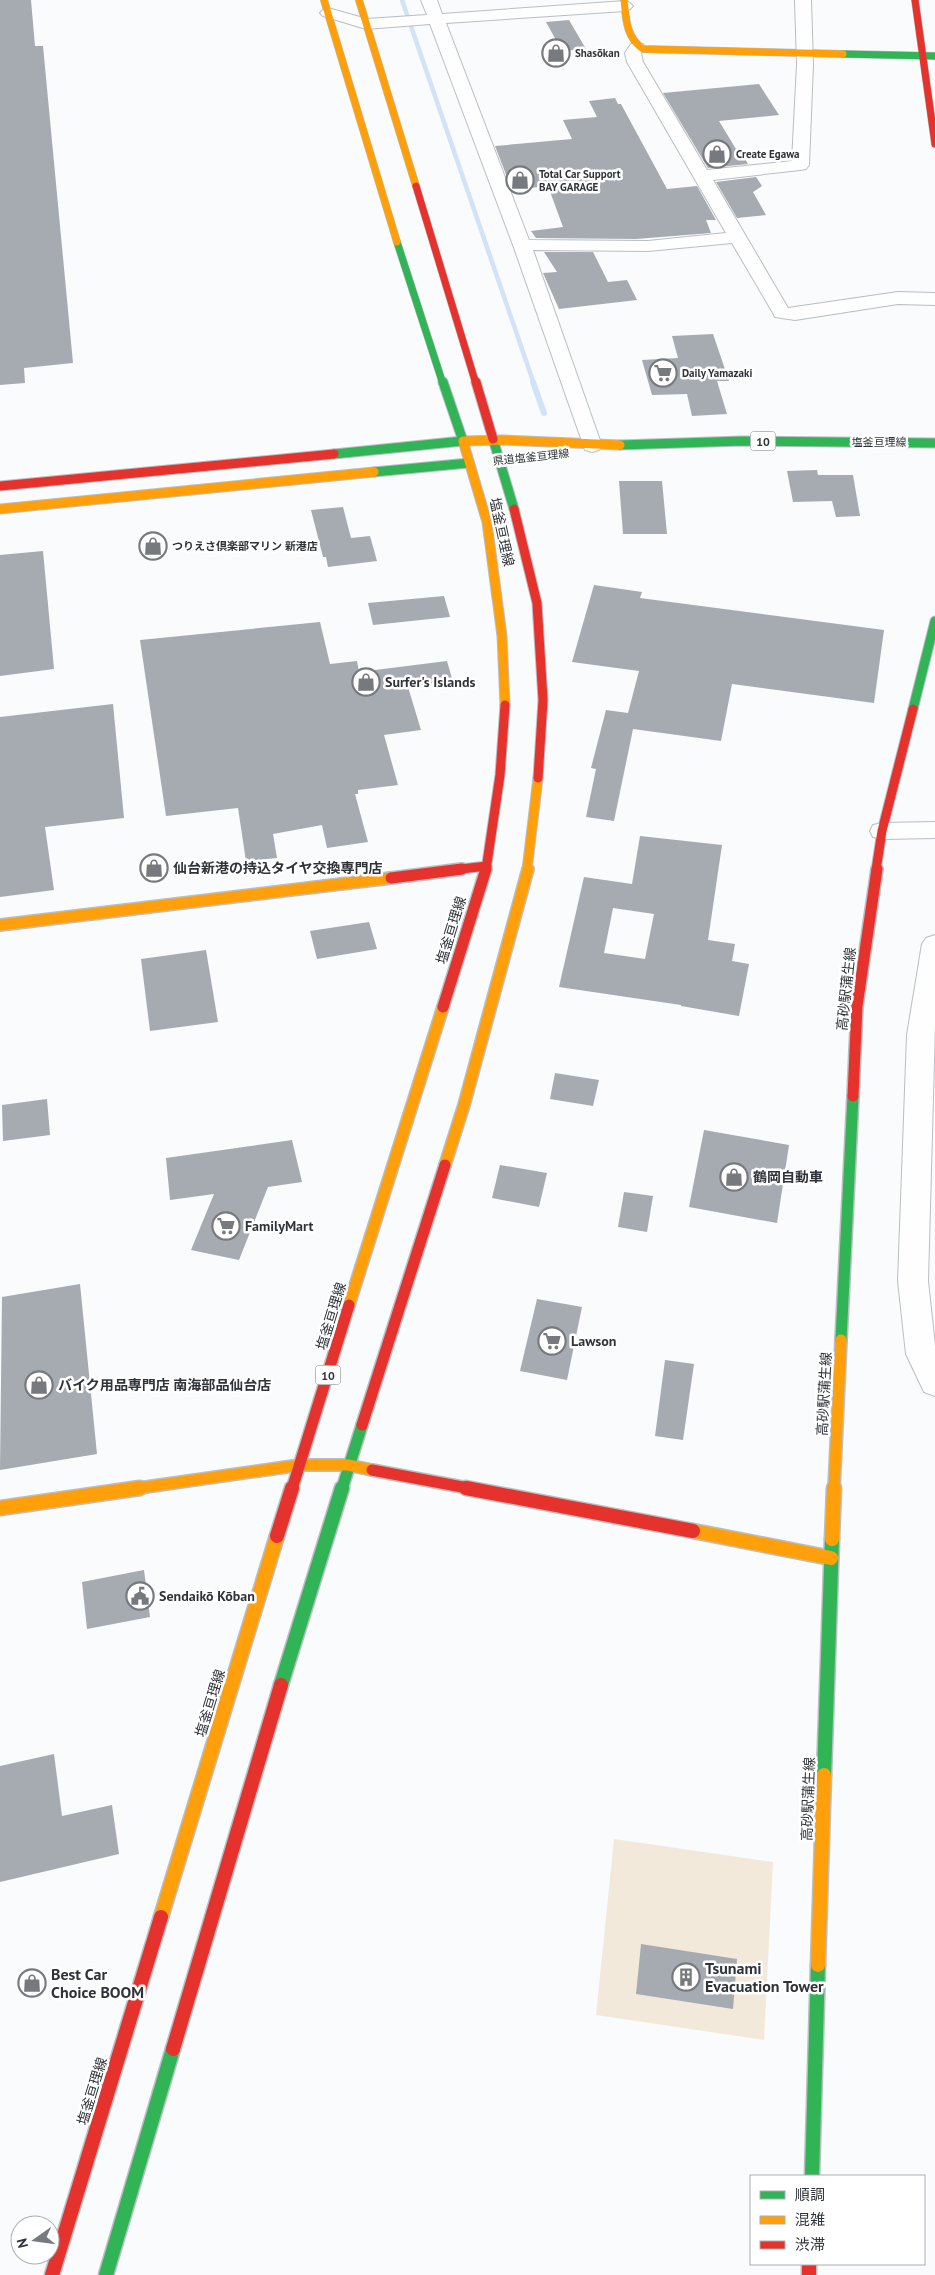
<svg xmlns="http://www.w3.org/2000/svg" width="935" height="2275" viewBox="0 0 935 2275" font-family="'PT Sans','Noto Sans JP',sans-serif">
<rect width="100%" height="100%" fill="#f9fbfd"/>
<path fill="#f3e9db" d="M 614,1839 L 773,1862 L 764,2040 L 596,2015 Z"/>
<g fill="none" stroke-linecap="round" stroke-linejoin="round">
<path stroke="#d2e2f7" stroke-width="4.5" d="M 402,0 L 534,384"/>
<path stroke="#d2e2f7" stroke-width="6" d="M 533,382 L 544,413"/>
</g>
<path fill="#a6abb1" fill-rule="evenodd" d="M 0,0 L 31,0 L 35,46 L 43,46 L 73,363 L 24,368 L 25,383 L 0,385 Z
M 569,20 L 586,49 L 562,51 L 546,22 Z
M 759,84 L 779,115 L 719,121 L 742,159 L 745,159 L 748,164 L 708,168 L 663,93 Z
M 615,98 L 618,104 L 621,104 L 667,189 L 697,186 L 716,220 L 706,220 L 711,233 L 636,239 L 536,238 L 531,231 L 563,227 L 548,186 L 512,190 L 495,146 L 572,139 L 563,120 L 597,117 L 589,101 Z
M 756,177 L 762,186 L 753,192 L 766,215 L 737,218 L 716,182 Z
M 544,252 L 593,252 L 608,282 L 627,280 L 637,300 L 559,309 L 543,273 L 557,272 Z
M 713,334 L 729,381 L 717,381 L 727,414 L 692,416 L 687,394 L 652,395 L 642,360 L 678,358 L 672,336 Z
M 817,470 L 818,475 L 853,475 L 860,516 L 836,517 L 832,501 L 793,502 L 787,471 Z
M 619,481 L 662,481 L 667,534 L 623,534 Z
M 343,507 L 351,538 L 370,536 L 377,561 L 328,567 L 326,557 L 323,557 L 311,510 Z
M 43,551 L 54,669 L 0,676 L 0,555 Z
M 594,585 L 642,592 L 640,598 L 884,630 L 874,703 L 732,684 L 721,741 L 633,729 L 614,821 L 586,817 L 596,769 L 591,768 L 606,710 L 628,713 L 639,671 L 572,662 Z
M 444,596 L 450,617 L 373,625 L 368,603 Z
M 320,622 L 330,664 L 357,661 L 359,672 L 447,661 L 453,682 L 408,687 L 421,730 L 384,735 L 398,785 L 358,790 L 358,794 L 355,794 L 368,842 L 327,848 L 322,825 L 273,834 L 277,858 L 246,861 L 238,808 L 166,816 L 140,640 Z
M 113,704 L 124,818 L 45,827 L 54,890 L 0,897 L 0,717 Z
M 640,836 L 722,845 L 708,940 L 735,944 L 732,961 L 749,964 L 739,1016 L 681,1006 L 681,1005 L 559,987 L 584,877 L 632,884 ZM 613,908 L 654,914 L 645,959 L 604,953 Z
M 369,922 L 377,949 L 317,959 L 310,931 Z
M 206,950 L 218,1022 L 150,1031 L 141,959 Z
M 555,1073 L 599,1080 L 593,1106 L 550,1099 Z
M 47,1099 L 50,1135 L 3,1141 L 2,1105 Z
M 704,1130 L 789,1145 L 777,1223 L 689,1207 Z
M 292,1140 L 302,1182 L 268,1187 L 239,1260 L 191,1250 L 214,1194 L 170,1200 L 166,1158 Z
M 500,1165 L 547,1173 L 539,1207 L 492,1198 Z
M 624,1192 L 653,1196 L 647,1232 L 618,1227 Z
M 80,1284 L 97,1454 L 0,1470 L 2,1297 Z
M 537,1299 L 582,1307 L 567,1380 L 520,1371 Z
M 665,1360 L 694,1364 L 683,1440 L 655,1436 Z
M 144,1570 L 150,1617 L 87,1629 L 82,1582 Z
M 54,1754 L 62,1816 L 112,1805 L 119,1854 L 0,1882 L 0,1766 Z
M 641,1944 L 737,1959 L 733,2009 L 636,1994 Z"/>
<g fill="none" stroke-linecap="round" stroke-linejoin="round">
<g stroke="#babdc2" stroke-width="2">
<path id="street" d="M 421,0 L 437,0 L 442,14 L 625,1 L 630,3 L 633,6 L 630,9 L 625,11 L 446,23 L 529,240 L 648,241 L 726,233 L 627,62 L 625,53 L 631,44 L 643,44 L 645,47 L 641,53 L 643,62 L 707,170 L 792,161 L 797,65 L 795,0 L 811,0 L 813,65 L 809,165 L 806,169 L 800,170 L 713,180 L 788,308 L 898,292 L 935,293 L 935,305 L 898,304 L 795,320 L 775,317 L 773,313 L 732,243 L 648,251 L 533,250 L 602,446 L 599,450 L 592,452 L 585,450 L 513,245 L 430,24 L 366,29 L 323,16 L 320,13 L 323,10 L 328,8 L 367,19 L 427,15 Z
M 935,822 L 935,838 L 882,839 L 873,837 L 870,831 L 873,825 L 882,823 Z
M 935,935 L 935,1024 L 928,1281 L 935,1346 L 935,1396 L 924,1392 L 906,1354 L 898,1281 L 907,1035 L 922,944 L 926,938 Z"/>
</g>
<g stroke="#babdc2" stroke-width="8">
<path id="fast-far3" d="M 843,54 L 935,56
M 397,242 L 443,384"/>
</g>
<g stroke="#babdc2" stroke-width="11">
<path id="fast-far2" d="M 493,439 L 514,509
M 620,445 L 742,441 L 935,443
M 334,454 L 463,441 L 443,382
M 374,472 L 469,463
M 913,709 L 935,621"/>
</g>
<g stroke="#babdc2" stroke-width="14">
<path id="fast-far1" d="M 841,1340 L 853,1096
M 342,1489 L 362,1425"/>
</g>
<g stroke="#babdc2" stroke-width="17">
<path id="fast" d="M 281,1685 L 342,1488
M 824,1775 L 832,1539
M 812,2176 L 818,1965
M 106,2275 L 173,2049"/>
</g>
<g stroke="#babdc2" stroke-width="8">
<path id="slow-far3" d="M 324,0 L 397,242
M 359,0 L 416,186
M 624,0 C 626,19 626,37 643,49 L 843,54"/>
</g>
<g stroke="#babdc2" stroke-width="11">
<path id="slow-far2" d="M 0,509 L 374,472
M 505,705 L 502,636 L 487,522 L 463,441 L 502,440 L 620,445
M 527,870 L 538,778"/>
</g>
<g stroke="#babdc2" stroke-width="14">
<path id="slow-far1" d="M 0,925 L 391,878
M 445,1165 L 464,1105 L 528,869
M 349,1305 L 443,1007
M 132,1489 L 300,1465 L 348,1465 L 372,1470
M 834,1489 L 841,1340"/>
</g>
<g stroke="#babdc2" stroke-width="17">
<path id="slow" d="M 0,1508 L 140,1488
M 693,1531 L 831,1558
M 832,1539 L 834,1488
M 161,1917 L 277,1536
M 818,1965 L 824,1775"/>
</g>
<g stroke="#babdc2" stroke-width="8">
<path id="jam-far3" d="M 915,0 L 935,144
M 416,186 L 476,384"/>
</g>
<g stroke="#babdc2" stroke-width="11">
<path id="jam-far2" d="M 476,382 L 493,439
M 0,486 L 334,454
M 514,509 L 537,603 L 543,700 L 538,778
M 452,870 L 487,866
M 486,870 L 500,775 L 505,705
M 876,870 L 882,831 L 913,709"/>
</g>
<g stroke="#babdc2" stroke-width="14">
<path id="jam-far1" d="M 391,878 L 462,869
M 443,1007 L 486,869
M 853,1096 L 857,1006 L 877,869
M 362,1425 L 445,1165
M 372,1470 L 473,1489
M 292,1489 L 349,1305"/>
</g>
<g stroke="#babdc2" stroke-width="17">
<path id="jam" d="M 466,1488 L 693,1531
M 277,1536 L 292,1488
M 173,2049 L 281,1685
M 809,2264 L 809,2275
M 52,2275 L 161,1917"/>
</g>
<use href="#street" fill="#fefeff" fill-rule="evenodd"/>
<use href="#fast-far3" stroke="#30b455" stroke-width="7"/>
<use href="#fast-far2" stroke="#30b455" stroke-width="9"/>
<use href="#fast-far1" stroke="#30b455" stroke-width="11"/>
<use href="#fast" stroke="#30b455" stroke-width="14"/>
<use href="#slow-far3" stroke="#ff9f0a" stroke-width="7"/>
<use href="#slow-far2" stroke="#ff9f0a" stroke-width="9"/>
<use href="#slow-far1" stroke="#ff9f0a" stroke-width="11"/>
<use href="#slow" stroke="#ff9f0a" stroke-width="14"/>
<use href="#jam-far3" stroke="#e5322d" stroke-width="7"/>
<use href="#jam-far2" stroke="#e5322d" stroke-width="9"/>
<use href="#jam-far1" stroke="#e5322d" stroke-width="11"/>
<use href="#jam" stroke="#e5322d" stroke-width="14"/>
</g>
<defs>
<g id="shop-ring" transform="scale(1.4375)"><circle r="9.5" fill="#fff" stroke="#767a7e" stroke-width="1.5"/><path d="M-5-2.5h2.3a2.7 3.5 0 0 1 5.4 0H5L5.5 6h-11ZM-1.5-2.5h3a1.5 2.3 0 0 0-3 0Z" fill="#767a7e"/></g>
<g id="supermarket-ring" transform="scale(1.4375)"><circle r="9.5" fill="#fff" stroke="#767a7e" stroke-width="1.5"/><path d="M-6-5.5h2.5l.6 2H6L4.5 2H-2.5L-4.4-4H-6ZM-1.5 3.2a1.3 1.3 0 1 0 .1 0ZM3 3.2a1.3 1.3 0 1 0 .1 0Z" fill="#767a7e"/></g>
<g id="civic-ring" transform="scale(1.4375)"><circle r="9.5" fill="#fff" stroke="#767a7e" stroke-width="1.5"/><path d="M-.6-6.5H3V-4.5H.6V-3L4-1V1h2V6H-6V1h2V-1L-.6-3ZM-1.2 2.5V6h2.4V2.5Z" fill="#767a7e"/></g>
<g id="building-ring" transform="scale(1.4375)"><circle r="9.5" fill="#fff" stroke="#767a7e" stroke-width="1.5"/><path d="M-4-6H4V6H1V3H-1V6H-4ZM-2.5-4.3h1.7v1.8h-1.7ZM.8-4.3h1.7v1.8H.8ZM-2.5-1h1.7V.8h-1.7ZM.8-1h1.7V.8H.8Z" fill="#767a7e"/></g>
</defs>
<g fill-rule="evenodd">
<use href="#shop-ring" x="556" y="53"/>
<use href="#shop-ring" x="717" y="154"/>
<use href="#shop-ring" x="520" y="180"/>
<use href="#supermarket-ring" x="663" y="373"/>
<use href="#shop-ring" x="153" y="546"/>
<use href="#shop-ring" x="366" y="682"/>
<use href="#shop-ring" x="154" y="868"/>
<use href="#shop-ring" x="734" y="1177"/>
<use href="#supermarket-ring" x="226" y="1226"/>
<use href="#supermarket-ring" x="552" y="1341"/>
<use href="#shop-ring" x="39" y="1385"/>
<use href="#civic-ring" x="140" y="1596"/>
<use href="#building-ring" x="686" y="1977"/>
<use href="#shop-ring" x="32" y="1983"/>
</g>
<g text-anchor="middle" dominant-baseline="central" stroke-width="5" stroke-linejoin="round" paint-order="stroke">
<g font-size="11" font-weight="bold" fill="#2f343a" stroke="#fff" text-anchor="start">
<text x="575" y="53">Shasōkan</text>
<text x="736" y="154">Create Egawa</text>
<text x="539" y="174">Total Car Support<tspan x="539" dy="13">BAY GARAGE</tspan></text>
<text x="682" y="373">Daily Yamazaki</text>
<text x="172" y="546">つりえさ倶楽部マリン 新港店</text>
</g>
<g font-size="11" fill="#2f343a" stroke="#fff">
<text x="879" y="442">塩釜亘理線</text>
<text transform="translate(531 457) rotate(-6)">県道塩釜亘理線</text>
</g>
<g fill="#fff" stroke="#6d7175" stroke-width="1">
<rect x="750.5" y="431.5" width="25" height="19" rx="4"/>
<rect x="315.5" y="1365.5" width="25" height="19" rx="4"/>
</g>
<g font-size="12" font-weight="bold" fill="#2f343a">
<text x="763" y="441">10</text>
<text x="328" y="1375">10</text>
</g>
<g font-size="14" fill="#2f343a" stroke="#fff">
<text transform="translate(502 532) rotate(78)">塩釜亘理線</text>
<text transform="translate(451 930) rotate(-73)">塩釜亘理線</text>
<text transform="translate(846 989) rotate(-84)">高砂駅蒲生線</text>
<text transform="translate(331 1316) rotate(-73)">塩釜亘理線</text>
<text transform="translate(824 1394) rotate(-87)">高砂駅蒲生線</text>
<text transform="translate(210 1703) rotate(-73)">塩釜亘理線</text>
<text transform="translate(808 1799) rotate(-88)">高砂駅蒲生線</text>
<text transform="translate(92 2091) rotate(-73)">塩釜亘理線</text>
</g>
<g font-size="14" font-weight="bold" fill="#2f343a" stroke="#fff" text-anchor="start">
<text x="385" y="682">Surfer's Islands</text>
<text x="173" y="868">仙台新港の持込タイヤ交換専門店</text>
<text x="753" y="1177">鶴岡自動車</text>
<text x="245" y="1226">FamilyMart</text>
<text x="571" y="1341">Lawson</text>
<text x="58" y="1385">バイク用品専門店 南海部品仙台店</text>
<text x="159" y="1596">Sendaikō Kōban</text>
</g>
<g font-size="16" font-weight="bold" fill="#2f343a" stroke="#fff" text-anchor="start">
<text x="705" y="1968">Tsunami<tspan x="705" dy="18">Evacuation Tower</tspan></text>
<text x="51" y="1974">Best Car<tspan x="51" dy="18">Choice BOOM</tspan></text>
</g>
</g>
<rect x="750" y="2175" width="175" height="90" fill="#ffffff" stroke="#acaeb0"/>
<rect x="760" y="2191" width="25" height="8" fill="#30b455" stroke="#acaeb0"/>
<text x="795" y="2200" font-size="15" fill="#2f343a">順調</text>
<rect x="760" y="2216" width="25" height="8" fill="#ff9f0a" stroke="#acaeb0"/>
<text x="795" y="2225" font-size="15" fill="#2f343a">混雑</text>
<rect x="760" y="2241" width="25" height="8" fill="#e5322d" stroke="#acaeb0"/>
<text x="795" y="2250" font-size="15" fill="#2f343a">渋滞</text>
<g transform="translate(35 2240) rotate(256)"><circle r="24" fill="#ffffff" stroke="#acaeb0"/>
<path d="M0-4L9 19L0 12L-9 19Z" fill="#767a7e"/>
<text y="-8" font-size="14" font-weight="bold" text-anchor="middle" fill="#2f343a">N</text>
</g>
</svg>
